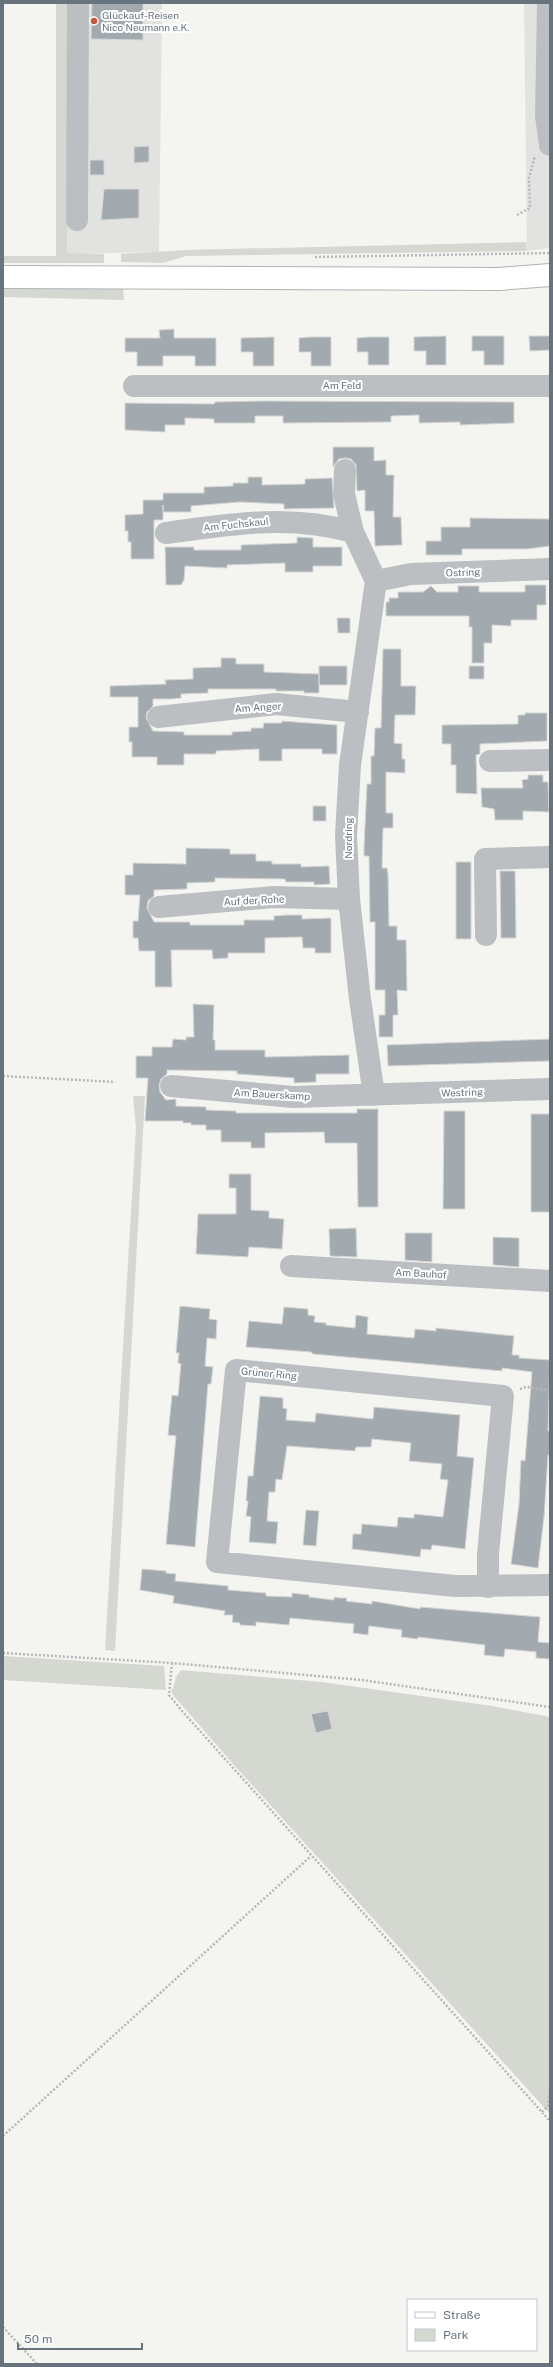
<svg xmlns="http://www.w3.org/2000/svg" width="553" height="2367" viewBox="0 0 553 2367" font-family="'Public Sans',sans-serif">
<rect width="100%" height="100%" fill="#f4f4f1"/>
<path fill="#e2e3e1" d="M 71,3 L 162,3 L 159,252 L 67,254 Z
M 524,3 L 550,3 L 550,248 L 527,251 Z"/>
<path fill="#d4d8d1" d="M 56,3 L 71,3 L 67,253 L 104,254 L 104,263 L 3,263 L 3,256 L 56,256 Z
M 526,242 L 527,251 L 186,256 L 163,263 L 121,262 L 121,254 L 186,250 Z
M 3,288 L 123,288 L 124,300 L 3,297 Z
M 133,1096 L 145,1096 L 115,1651 L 105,1650 L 136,1128 Z
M 3,1656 L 164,1666 L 166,1690 L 3,1680 Z
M 181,1670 L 322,1682 L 492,1706 L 550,1717 L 550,2114 L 234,1765 L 173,1695 L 171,1689 L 173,1689 L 176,1677 Z"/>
<path fill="#a3aaaf" stroke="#d5d5d4" d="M 92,3 L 143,3 L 143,40 L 91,39 Z
M 149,146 L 149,162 L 134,163 L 134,147 Z
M 90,160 L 104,160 L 104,175 L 90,175 Z
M 104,189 L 139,189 L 139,218 L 101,220 Z
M 174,329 L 174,338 L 216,338 L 216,366 L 195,366 L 195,356 L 163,356 L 163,366 L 137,366 L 137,352 L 125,352 L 125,338 L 160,338 L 159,330 Z
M 446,336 L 446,365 L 426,365 L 426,351 L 414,351 L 414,337 Z
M 472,336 L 504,336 L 504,365 L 484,365 L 484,351 L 472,351 Z
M 529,336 L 550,336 L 550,350 L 530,351 Z
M 274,337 L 274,366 L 253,366 L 253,352 L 241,352 L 241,338 Z
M 311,337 L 331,337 L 331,366 L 311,366 L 311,352 L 299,352 L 299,338 Z
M 368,337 L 389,337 L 389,365 L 368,365 L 368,352 L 357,352 L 357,338 Z
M 261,401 L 514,402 L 514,423 L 460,425 L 460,422 L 419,423 L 419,415 L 391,416 L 391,422 L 283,423 L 283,416 L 255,416 L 255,423 L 214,423 L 214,419 L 185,418 L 185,425 L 165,425 L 165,432 L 125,430 L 125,403 L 214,404 L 215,402 Z
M 333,447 L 374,447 L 374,461 L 386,460 L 386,475 L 394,475 L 393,517 L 401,517 L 402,545 L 375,546 L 374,511 L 365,511 L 365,490 L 357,491 L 356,465 L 351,459 L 345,458 L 339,459 L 333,467 Z
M 248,477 L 262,477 L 262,485 L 305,484 L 305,479 L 332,478 L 334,508 L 284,509 L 284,504 L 240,502 L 191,506 L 191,512 L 163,512 L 163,505 L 163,520 L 154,520 L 154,559 L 131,559 L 131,542 L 128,542 L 128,531 L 125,531 L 125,515 L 143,514 L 143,500 L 163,500 L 163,493 L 204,493 L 204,487 L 233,486 L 233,483 L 248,483 Z
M 470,518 L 550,519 L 550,546 L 527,549 L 462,549 L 462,555 L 426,555 L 426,541 L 441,541 L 441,527 L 470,527 Z
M 297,537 L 313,538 L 313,547 L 342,547 L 342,566 L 313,566 L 313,572 L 285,572 L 285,563 L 227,565 L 227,568 L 185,566 L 184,580 L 181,585 L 166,585 L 165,547 L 194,547 L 194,550 L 241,550 L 241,545 L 297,543 Z
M 525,585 L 546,585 L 546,605 L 537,605 L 537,620 L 511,620 L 511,626 L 492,625 L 492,643 L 484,643 L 484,663 L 472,663 L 472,627 L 469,627 L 469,616 L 386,616 L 386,602 L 389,602 L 389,598 L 398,598 L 398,592 L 423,592 L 431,586 L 437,592 L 458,592 L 458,586 L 479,586 L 479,592 L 525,592 Z
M 337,618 L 350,618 L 350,633 L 338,633 Z
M 383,649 L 401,649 L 401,686 L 416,686 L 415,715 L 395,715 L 394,743 L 402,744 L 402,759 L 405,759 L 405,773 L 386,772 L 386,813 L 393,813 L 393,828 L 383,828 L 382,868 L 387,868 L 388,874 L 389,926 L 397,926 L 397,940 L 406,940 L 407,991 L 397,990 L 398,1015 L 393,1015 L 393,1037 L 379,1037 L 379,1015 L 385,1015 L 385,990 L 375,990 L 375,922 L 370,922 L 369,856 L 364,856 L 364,847 L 367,784 L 371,784 L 371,756 L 374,756 L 375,728 L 381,728 Z
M 221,658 L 236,658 L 236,664 L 264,664 L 264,672 L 319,674 L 319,693 L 304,693 L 304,691 L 276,691 L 276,689 L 208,689 L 208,693 L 181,694 L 181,698 L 172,699 L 153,699 L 153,706 L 147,712 L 146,718 L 153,731 L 184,732 L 184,735 L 232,735 L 232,732 L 251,731 L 251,728 L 263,728 L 264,723 L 282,723 L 282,721 L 337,725 L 337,754 L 322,754 L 322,749 L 282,749 L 282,761 L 259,761 L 259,749 L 216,751 L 216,754 L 184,754 L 184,765 L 157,765 L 157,757 L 132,757 L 132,742 L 129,742 L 129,727 L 138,727 L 138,697 L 110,697 L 110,686 L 166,684 L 165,680 L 193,679 L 193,668 L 221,667 Z
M 319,666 L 347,666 L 347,685 L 319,685 Z
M 469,666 L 484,666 L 484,679 L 469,679 Z
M 525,713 L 547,713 L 547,741 L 480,744 L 480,754 L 476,755 L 477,794 L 456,793 L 456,765 L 451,765 L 451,744 L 442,744 L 442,725 L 518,724 L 518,715 L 525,715 Z
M 528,775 L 543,775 L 543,782 L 548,782 L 549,812 L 523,811 L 523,820 L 495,820 L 494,809 L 482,807 L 481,788 L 523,788 L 522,780 L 528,779 Z
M 313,806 L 326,806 L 326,821 L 313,821 Z
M 186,848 L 230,849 L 230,854 L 256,854 L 256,861 L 272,861 L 272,864 L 301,864 L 301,867 L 329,866 L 330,884 L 314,885 L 314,882 L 286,882 L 285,879 L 215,878 L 215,882 L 187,883 L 187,889 L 154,890 L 154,896 L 148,901 L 147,908 L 154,922 L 190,922 L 190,925 L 244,925 L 244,920 L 274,920 L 274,916 L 287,915 L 302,915 L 302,919 L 331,918 L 331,953 L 315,953 L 315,948 L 303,948 L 302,937 L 265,938 L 265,953 L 228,953 L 228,958 L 213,959 L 212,950 L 171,950 L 172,987 L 155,987 L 155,951 L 139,951 L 138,938 L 133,938 L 133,921 L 138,921 L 140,895 L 125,895 L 125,875 L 133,875 L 133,863 L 186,864 Z
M 456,862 L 471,862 L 471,939 L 456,939 Z
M 500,871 L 515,871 L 516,938 L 501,938 Z
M 193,1004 L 214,1005 L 213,1040 L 215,1040 L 215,1050 L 265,1050 L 265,1057 L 349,1055 L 349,1074 L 316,1074 L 316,1082 L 294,1083 L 294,1078 L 237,1074 L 237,1071 L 167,1070 L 167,1074 L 161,1079 L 159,1085 L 160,1092 L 166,1100 L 176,1099 L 176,1106 L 206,1107 L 206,1110 L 236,1111 L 236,1113 L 357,1113 L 357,1109 L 378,1109 L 378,1207 L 358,1207 L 357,1143 L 325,1143 L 324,1132 L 265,1133 L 265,1148 L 251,1148 L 251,1142 L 221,1142 L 221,1130 L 206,1130 L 206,1125 L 191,1125 L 191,1123 L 183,1123 L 183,1121 L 145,1121 L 148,1078 L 136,1078 L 136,1056 L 152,1056 L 152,1047 L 172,1047 L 173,1039 L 186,1040 L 186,1037 L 194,1037 Z
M 550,1039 L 550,1061 L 388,1066 L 387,1045 Z
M 444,1111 L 465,1111 L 465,1209 L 443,1209 Z
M 531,1114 L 550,1114 L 550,1212 L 531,1212 Z
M 229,1174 L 251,1174 L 251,1210 L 269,1211 L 269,1218 L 284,1219 L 282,1249 L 249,1247 L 248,1257 L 196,1254 L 198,1214 L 236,1214 L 236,1188 L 229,1188 Z
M 356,1228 L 357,1257 L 330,1256 L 329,1229 Z
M 405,1233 L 432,1233 L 432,1262 L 405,1260 Z
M 493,1237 L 519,1238 L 519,1267 L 493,1265 Z
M 180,1306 L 210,1309 L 209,1319 L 217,1320 L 216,1339 L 207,1338 L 205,1366 L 213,1367 L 211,1384 L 208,1384 L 195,1547 L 166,1544 L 176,1436 L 168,1435 L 172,1395 L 178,1396 L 181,1364 L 178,1363 L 179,1353 L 176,1353 Z
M 284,1307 L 308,1309 L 308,1315 L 315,1316 L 314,1322 L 326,1323 L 326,1325 L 355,1328 L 356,1315 L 368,1317 L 367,1334 L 414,1338 L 415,1329 L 436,1331 L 436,1328 L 514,1336 L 512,1355 L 519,1355 L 519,1358 L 550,1360 L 548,1431 L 550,1431 L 550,1455 L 548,1455 L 544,1517 L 538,1568 L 511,1564 L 519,1504 L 521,1460 L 525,1461 L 532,1372 L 502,1368 L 502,1371 L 313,1354 L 311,1352 L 246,1347 L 249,1321 L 282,1324 Z
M 260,1396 L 283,1398 L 283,1408 L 287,1409 L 286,1420 L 315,1422 L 316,1413 L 373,1419 L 374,1407 L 460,1415 L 457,1456 L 474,1458 L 465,1549 L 432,1545 L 431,1550 L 421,1549 L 420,1557 L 352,1549 L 353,1534 L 361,1534 L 362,1524 L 397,1527 L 398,1517 L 414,1518 L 414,1514 L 443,1517 L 448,1480 L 440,1479 L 442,1464 L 409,1461 L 411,1443 L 372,1439 L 371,1447 L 356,1447 L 355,1451 L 287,1446 L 282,1480 L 276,1479 L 275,1492 L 269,1492 L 267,1521 L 278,1522 L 276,1544 L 249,1542 L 251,1517 L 246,1516 L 248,1501 L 246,1501 L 248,1476 L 253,1476 Z
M 306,1510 L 319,1511 L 316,1546 L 303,1545 Z
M 142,1569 L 166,1571 L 166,1573 L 176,1574 L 175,1581 L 228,1586 L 228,1590 L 266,1593 L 266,1596 L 292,1597 L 292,1593 L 309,1595 L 309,1597 L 334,1600 L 334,1597 L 340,1598 L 347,1598 L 346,1601 L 372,1604 L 372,1601 L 420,1609 L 420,1607 L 540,1617 L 538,1642 L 550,1643 L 550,1659 L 536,1658 L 536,1652 L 505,1649 L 504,1657 L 484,1655 L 485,1645 L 418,1637 L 418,1639 L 401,1637 L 402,1630 L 369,1626 L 368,1635 L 353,1633 L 354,1624 L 290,1618 L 289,1625 L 256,1622 L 256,1626 L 240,1625 L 240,1623 L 232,1622 L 233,1615 L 224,1615 L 225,1611 L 173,1603 L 174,1596 L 140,1590 Z
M 328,1711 L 332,1729 L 316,1733 L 311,1714 Z"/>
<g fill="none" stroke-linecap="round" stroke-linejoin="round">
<g stroke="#afb3b6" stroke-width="24">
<path id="major" d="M 3,277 L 499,279 L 550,275"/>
</g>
<path stroke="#b5b8ba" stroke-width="2.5" stroke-dasharray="2 2" stroke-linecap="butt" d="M 517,215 L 530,208 L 529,178 L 535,156
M 315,257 L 550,253
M 3,1076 L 115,1082
M 520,1389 L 526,1387 L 550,1390
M 3,1653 L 172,1663 L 362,1680 L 550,1707
M 172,1663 L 169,1695 L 182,1711 L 550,2121
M 542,2112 L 548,2106 L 550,2089
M 3,2136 L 311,1856
M 3,2327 L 37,2364"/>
<path stroke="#bbbfc2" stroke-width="22" d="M 548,3 L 546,116 L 550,145
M 77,220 L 78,3
M 134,386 L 550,386
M 345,470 L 344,494 L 353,532
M 166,533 C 231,524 289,514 353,532 L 376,581
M 376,581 L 411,574 L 550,569
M 158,717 L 276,704 L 358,712
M 490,761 L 550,760
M 159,907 L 274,897 L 349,899
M 486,935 L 485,859 L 550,857
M 171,1086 L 293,1097 L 550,1089
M 374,1095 L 360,999 L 349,899 L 346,835 L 350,765 L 376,581
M 291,1266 L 550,1281
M 488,1587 L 488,1554 L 503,1396 L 236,1370 L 217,1562 L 455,1586 L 550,1585"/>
<use href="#major" stroke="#fff" stroke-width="22"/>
</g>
<circle fill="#cb573a" stroke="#fff" stroke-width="1.5" cx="94" cy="21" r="4"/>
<g text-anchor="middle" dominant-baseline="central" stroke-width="4" stroke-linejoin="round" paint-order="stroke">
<g font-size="10" fill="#67747e" stroke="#fff" text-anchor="start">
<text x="102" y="15">Glückauf-Reisen<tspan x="102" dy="12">Nico Neumann e.K.</tspan></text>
</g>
<g font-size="10" fill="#67747e" stroke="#fff">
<text x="342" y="385">Am Feld</text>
<text transform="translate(236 524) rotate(-6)">Am Fuchskaul</text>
<text transform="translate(463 572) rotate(-2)">Ostring</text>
<text transform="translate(258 707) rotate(-4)">Am Anger</text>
<text transform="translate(348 838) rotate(-90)">Nordring</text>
<text transform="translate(254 900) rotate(-3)">Auf der Rohe</text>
<text transform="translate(462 1092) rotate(-2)">Westring</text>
<text transform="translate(272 1094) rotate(3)">Am Bauerskamp</text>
<text transform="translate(421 1273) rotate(3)">Am Bauhof</text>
<text transform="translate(269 1373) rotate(5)">Grüner Ring</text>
</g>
</g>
<rect width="553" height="2367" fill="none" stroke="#67747e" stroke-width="8"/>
<rect x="407" y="2299" width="130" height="52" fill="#ffffff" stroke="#c2c7cb"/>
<rect x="415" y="2312" width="20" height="6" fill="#ffffff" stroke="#c2c7cb"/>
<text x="443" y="2319" font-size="12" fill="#67747e">Straße</text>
<rect x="415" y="2329" width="20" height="12" fill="#d4d8d1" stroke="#c2c7cb"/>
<text x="443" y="2339" font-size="12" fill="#67747e">Park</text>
<path d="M18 2343v6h124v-6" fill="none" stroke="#67747e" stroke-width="2"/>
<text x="24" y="2343" font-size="12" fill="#67747e" stroke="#ffffff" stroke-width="3" paint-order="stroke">50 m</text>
</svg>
